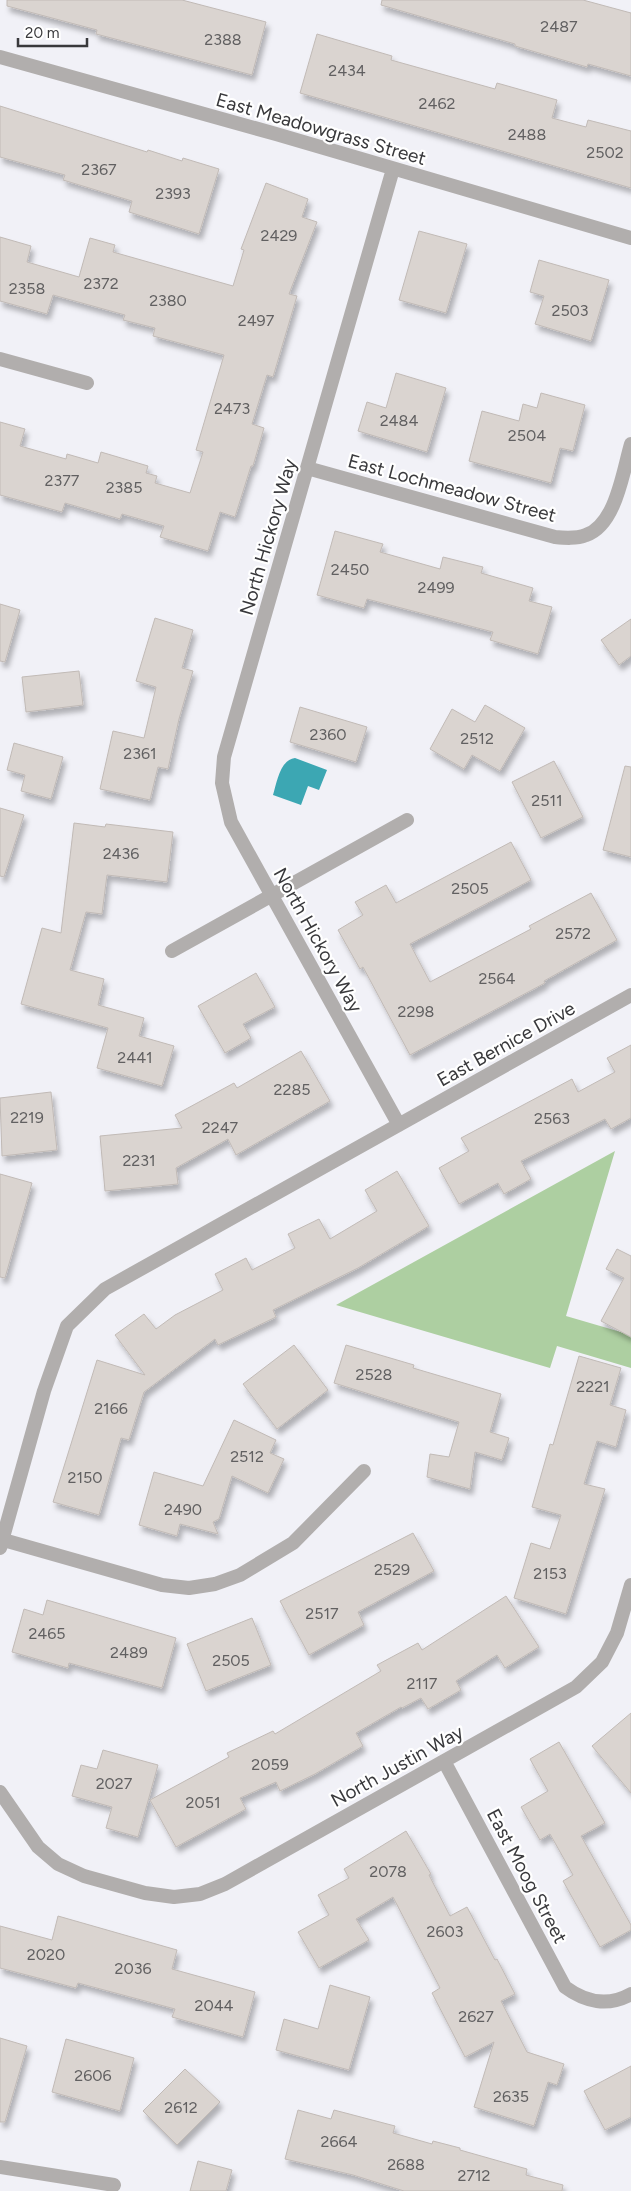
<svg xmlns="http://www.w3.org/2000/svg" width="631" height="2191" viewBox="0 0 631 2191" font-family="Figtree,sans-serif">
<defs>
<filter id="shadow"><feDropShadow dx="3" dy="5.5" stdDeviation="2.5" flood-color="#0004"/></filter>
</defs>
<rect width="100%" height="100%" fill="#f1f1f7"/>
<path fill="#adcfa1" d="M 615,1151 L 566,1316 L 631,1335 L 631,1368 L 557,1346 L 550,1368 L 336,1305 Z"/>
<path fill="#3ca7b3" d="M 295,758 L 327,770 L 319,790 L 308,786 L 301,805 L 273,795 C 277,782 280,760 295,758 Z"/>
<path fill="#dad4d0" stroke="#c1bab6" filter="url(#shadow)" d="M 7,0 L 182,0 L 266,22 L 252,75 L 96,34 L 97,30 L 7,6 Z
M 382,0 L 583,0 L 631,13 L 631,76 L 588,64 L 587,67 L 515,46 L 515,44 L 381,5 Z
M 317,34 L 392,56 L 391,60 L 495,89 L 497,83 L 557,100 L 552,118 L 586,127 L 588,120 L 631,131 L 631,188 L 300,93 Z
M 0,106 L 147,152 L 148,150 L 182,161 L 183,158 L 219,169 L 199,234 L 129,212 L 132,201 L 63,180 L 65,175 L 0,157 Z
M 266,183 L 308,199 L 302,217 L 317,222 L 289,294 L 297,296 L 273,377 L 267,375 L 252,424 L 264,428 L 253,466 L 251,466 L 235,517 L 220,512 L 208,551 L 160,537 L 164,526 L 122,514 L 120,519 L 65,503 L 62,512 L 0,495 L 0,422 L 25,429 L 20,446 L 66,459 L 67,454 L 98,463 L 101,452 L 148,466 L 146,473 L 157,476 L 155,483 L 190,493 L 203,452 L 196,450 L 224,355 L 153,336 L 155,328 L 123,320 L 125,315 L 53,295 L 47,314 L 0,301 L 0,237 L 31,246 L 27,262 L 79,277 L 90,238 L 115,245 L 113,252 L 233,286 L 244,250 L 241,249 Z
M 419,231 L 467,244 L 446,313 L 399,300 Z
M 539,260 L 609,280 L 591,341 L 535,324 L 544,296 L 530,292 Z
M 396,373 L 446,388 L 427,452 L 358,431 L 367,402 L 386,408 Z
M 541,393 L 585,405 L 573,451 L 560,448 L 551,483 L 469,461 L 482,411 L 519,421 L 523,404 L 537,408 Z
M 335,531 L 383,544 L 380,552 L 440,569 L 443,557 L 483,567 L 481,573 L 533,588 L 529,601 L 552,607 L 538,654 L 490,640 L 493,632 L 367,599 L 364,608 L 317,595 Z
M 0,604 L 20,610 L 5,662 L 0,661 Z
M 155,618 L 193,630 L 182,668 L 193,671 L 179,719 L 168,769 L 158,767 L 150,800 L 100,789 L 113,731 L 144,738 L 156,687 L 136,681 Z
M 631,619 L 631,656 L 619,665 L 601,640 Z
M 79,671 L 83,705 L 26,712 L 22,677 Z
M 485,705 L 525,728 L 500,771 L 472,755 L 464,769 L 430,749 L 452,709 L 475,722 Z
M 300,707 L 367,727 L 356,762 L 290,742 Z
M 14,743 L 63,757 L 51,799 L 21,791 L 25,775 L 7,770 Z
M 554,761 L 583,817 L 541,838 L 512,782 Z
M 625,766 L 631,767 L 631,857 L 603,850 Z
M 0,808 L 24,815 L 4,877 L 0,876 Z
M 74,823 L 105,827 L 106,824 L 173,832 L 167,882 L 107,875 L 102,914 L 86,912 L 70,970 L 104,979 L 98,1005 L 144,1018 L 139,1036 L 174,1046 L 162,1086 L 97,1068 L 108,1028 L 21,1004 L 42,928 L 61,933 Z
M 511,842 L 531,880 L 410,944 L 430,982 L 531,929 L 529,926 L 591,893 L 617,940 L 544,981 L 545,983 L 410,1055 L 363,967 L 360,969 L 338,930 L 363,915 L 355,902 L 386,885 L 396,903 Z
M 256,973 L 275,1007 L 243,1024 L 251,1038 L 225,1053 L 198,1006 Z
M 631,1045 L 631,1118 L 611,1129 L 605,1119 L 521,1161 L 531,1179 L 504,1194 L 498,1183 L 459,1204 L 439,1168 L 469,1151 L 461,1138 L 572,1079 L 578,1092 L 615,1072 L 607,1058 Z
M 301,1051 L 330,1101 L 236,1155 L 228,1139 L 176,1168 L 178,1184 L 105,1191 L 100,1136 L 182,1128 L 175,1115 L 234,1083 L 237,1088 Z
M 51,1092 L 57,1150 L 2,1156 L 0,1098 Z
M 397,1171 L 429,1226 L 358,1268 L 273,1310 L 276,1317 L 218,1345 L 215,1339 L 144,1392 L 129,1440 L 121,1438 L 99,1515 L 53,1502 L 97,1360 L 145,1375 L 115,1335 L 144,1314 L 156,1329 L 175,1315 L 223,1290 L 215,1274 L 246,1258 L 252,1270 L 295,1248 L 288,1234 L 319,1219 L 330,1239 L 377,1211 L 365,1190 Z
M 0,1174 L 32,1183 L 5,1278 L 0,1277 Z
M 617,1249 L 631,1256 L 631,1337 L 601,1321 L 624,1278 L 606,1269 Z
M 294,1345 L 328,1390 L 277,1429 L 243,1384 Z
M 346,1345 L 414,1365 L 413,1368 L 501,1394 L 490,1432 L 509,1438 L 502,1460 L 475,1452 L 470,1489 L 427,1477 L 430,1454 L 449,1457 L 459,1422 L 334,1383 Z
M 579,1356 L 621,1368 L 610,1405 L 626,1410 L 616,1447 L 597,1441 L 584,1484 L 605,1489 L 566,1614 L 514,1598 L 531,1543 L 550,1549 L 561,1515 L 532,1507 L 550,1444 L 553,1445 Z
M 234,1420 L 276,1440 L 270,1453 L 284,1459 L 268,1493 L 232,1476 L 219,1519 L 213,1522 L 218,1534 L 180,1524 L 177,1536 L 139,1525 L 154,1472 L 203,1486 Z
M 413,1533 L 434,1571 L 358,1612 L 364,1625 L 309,1655 L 280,1601 Z
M 506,1596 L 539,1647 L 505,1668 L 497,1655 L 456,1681 L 461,1690 L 428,1709 L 421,1698 L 402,1708 L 401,1707 L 356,1733 L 363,1746 L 315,1774 L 280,1791 L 276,1782 L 240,1798 L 246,1809 L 176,1847 L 150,1800 L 229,1757 L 227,1753 L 273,1731 L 275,1734 L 381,1671 L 377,1665 L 418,1643 L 422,1650 Z
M 47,1600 L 176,1638 L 162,1688 L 69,1663 L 68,1668 L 12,1652 L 24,1609 L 43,1615 Z
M 252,1618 L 271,1665 L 206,1691 L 187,1644 Z
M 631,1713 L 631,1793 L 592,1746 Z
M 559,1742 L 605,1823 L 581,1836 L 631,1925 L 631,1930 L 600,1947 L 563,1881 L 573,1875 L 550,1834 L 540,1840 L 521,1807 L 548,1791 L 530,1759 Z
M 103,1750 L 158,1765 L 138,1837 L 106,1828 L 112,1807 L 72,1796 L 81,1765 L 97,1769 Z
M 406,1831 L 431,1874 L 429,1875 L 450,1916 L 467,1907 L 495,1960 L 497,1959 L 515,1994 L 501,2001 L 527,2052 L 564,2064 L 557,2085 L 548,2082 L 534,2126 L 474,2107 L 494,2042 L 465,2057 L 432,1993 L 440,1988 L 393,1897 L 356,1919 L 369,1940 L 319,1968 L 298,1932 L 329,1915 L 318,1895 L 349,1878 L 344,1869 Z
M 58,1916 L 177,1950 L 172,1969 L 255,1992 L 243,2037 L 172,2017 L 175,2009 L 78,1983 L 76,1988 L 0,1968 L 0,1926 L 52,1940 Z
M 330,1985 L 370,1997 L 349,2070 L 276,2050 L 284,2019 L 318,2029 Z
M 0,2038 L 27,2046 L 5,2122 L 0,2122 Z
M 66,2039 L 134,2058 L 120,2111 L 52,2092 Z
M 631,2066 L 631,2117 L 605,2130 L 584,2091 Z
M 185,2069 L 220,2102 L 177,2145 L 143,2111 Z
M 298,2110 L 331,2119 L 334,2110 L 395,2126 L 393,2133 L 432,2144 L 433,2141 L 460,2148 L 460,2150 L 527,2169 L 526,2175 L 563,2185 L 562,2191 L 404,2191 L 353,2175 L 285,2159 Z
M 198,2161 L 232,2170 L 226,2191 L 190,2191 Z"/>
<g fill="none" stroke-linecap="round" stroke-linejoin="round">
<path stroke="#b1aead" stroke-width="14" d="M 0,57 L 276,134 L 631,238
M 393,169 L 224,757 L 222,783 L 231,822 L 399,1125
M 0,359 L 87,383
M 307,468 L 555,537 C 565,538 576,539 586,535 C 616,525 623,471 631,444
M 172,951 L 407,820
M 0,1539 L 162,1585 L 189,1588 L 215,1584 L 240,1575 L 293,1543 L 364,1471
M 0,1548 L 44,1391 L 67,1326 L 105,1289 L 631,995
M 444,1761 L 565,1987 C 585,2002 608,2007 631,1994
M 0,1792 L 38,1847 L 58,1864 L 84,1876 L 145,1893 L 174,1897 L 200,1894 L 225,1884 L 576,1687 L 602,1662 L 617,1633 L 631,1585
M 0,2167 L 114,2185"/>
</g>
<g text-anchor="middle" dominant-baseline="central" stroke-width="4.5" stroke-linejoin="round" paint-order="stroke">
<g font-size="16" fill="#616061">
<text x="559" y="26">2487</text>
<text x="223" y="39">2388</text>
<text x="347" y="70">2434</text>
<text x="437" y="103">2462</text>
<text x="527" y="134">2488</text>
<text x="605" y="152">2502</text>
<text x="99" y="169">2367</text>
<text x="173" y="193">2393</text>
<text x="279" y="235">2429</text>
<text x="101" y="283">2372</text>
<text x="27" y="288">2358</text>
<text x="168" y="300">2380</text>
<text x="570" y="310">2503</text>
<text x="256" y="320">2497</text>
<text x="232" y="408">2473</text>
<text x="399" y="420">2484</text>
<text x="527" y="435">2504</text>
<text x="62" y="480">2377</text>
<text x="124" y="487">2385</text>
<text x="350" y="569">2450</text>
<text x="436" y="587">2499</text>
<text x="328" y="734">2360</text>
<text x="477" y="738">2512</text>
<text x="140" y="753">2361</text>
<text x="547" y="800">2511</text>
<text x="121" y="853">2436</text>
<text x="470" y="888">2505</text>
<text x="573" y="933">2572</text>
<text x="497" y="978">2564</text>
<text x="416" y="1011">2298</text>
<text x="135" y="1057">2441</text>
<text x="292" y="1089">2285</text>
<text x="27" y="1117">2219</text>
<text x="552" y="1118">2563</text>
<text x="220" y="1127">2247</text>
<text x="139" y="1160">2231</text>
<text x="374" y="1374">2528</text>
<text x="593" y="1386">2221</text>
<text x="111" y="1408">2166</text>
<text x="247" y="1456">2512</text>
<text x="85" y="1477">2150</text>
<text x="183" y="1509">2490</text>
<text x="392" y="1569">2529</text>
<text x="550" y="1573">2153</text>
<text x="322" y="1613">2517</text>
<text x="47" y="1633">2465</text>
<text x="129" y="1652">2489</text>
<text x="231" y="1660">2505</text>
<text x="422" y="1683">2117</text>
<text x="270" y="1764">2059</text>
<text x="114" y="1783">2027</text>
<text x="203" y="1802">2051</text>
<text x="388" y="1871">2078</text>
<text x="445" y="1931">2603</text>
<text x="46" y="1954">2020</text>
<text x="133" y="1968">2036</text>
<text x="214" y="2005">2044</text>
<text x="476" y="2016">2627</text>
<text x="93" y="2075">2606</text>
<text x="511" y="2096">2635</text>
<text x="181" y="2107">2612</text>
<text x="339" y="2141">2664</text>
<text x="406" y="2164">2688</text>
<text x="474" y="2175">2712</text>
</g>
<g font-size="19" fill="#39393c" stroke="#fff">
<text transform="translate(321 129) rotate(16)">East Meadowgrass Street</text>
<text transform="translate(452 488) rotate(15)">East Lochmeadow Street</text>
<text transform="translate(268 537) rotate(-74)">North Hickory Way</text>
<text transform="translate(318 940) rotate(61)">North Hickory Way</text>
<text transform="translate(506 1044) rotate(-29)">East Bernice Drive</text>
<text transform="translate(397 1766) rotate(-29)">North Justin Way</text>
<text transform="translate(527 1876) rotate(62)">East Moog Street</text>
</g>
</g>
<path d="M18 38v8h69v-8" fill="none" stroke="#39393c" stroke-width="2.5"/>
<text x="25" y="38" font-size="15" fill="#39393c" stroke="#ffffff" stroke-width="4" paint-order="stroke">20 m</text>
</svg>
